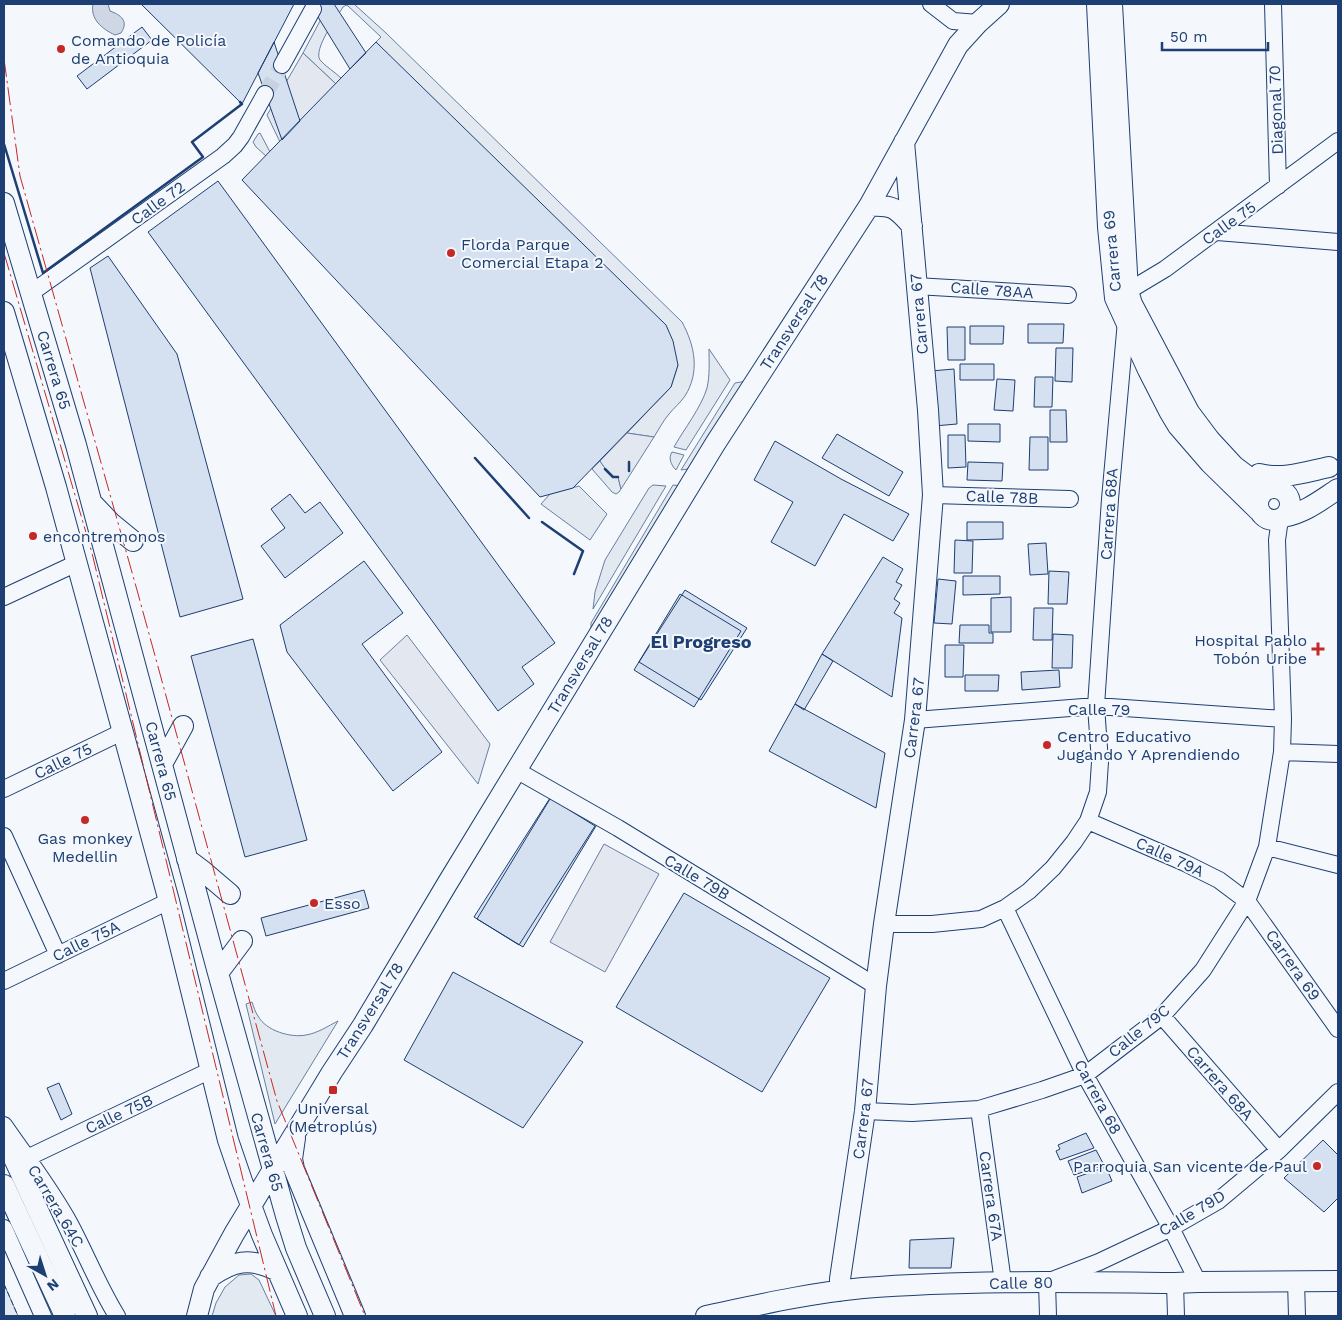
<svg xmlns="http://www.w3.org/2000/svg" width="1342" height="1320" viewBox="0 0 1342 1320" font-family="'Work Sans',sans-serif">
<rect width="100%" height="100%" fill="#f4f7fb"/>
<path fill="#e3e9f0" stroke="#687fa3" d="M 329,4 L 354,4 L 386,33 L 682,322 C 695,346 700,372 685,396 C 680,403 674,408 669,414 C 663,421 659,429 654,437 L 627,433 L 671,387 L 678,365 L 376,42 L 381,37 L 348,6 L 346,5 L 343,7 C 337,17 313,49 320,60 C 326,67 335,72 341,78 L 336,84 L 303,53 Z
M 260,133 L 270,152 L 266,156 L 256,147 L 253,142 L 258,134 Z
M 709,349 L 730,380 L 686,450 L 674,447 C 684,429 701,408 707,388 C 710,375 709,362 709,349 Z
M 747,381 L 688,469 L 681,470 L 735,383 Z
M 672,452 L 684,455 L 676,470 C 671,465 668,458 672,452 Z
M 600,461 L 609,474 L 618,477 L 621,489 L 619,492 L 616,494 L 612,492 L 592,469 Z
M 653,485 L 666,486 L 593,609 L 595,592 L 605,560 L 649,488 Z
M 673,485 L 683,486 L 591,633 L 591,623 Z
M 579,486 L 607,514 L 590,540 L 541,504 L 550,494 Z
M 252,1002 C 254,1007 255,1012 258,1016 C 266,1031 291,1038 306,1035 C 318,1033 328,1026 338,1021 L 275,1124 L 246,1004 Z
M 251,1274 L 259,1280 L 276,1316 L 212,1316 L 216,1303 L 225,1287 L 239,1275 Z
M 4,1284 L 18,1316 L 4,1316 Z"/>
<path fill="#e3e8f0" stroke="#687fa3" d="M 303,53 L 336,84 L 280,142 L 267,115 Z
M 627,433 L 654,437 L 621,489 L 618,477 L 613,477 L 609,474 L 600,461 Z
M 407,635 L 490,744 L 478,784 L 380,660 Z
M 604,844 L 659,874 L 605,972 L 550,942 Z"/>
<path fill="#cfd7e4" stroke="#687fa3" d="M 93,4 L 108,4 L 110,11 C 121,15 129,21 121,33 L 115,35 C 102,29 90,19 93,4 Z"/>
<path fill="#d5e0f0" stroke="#1d3f73" d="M 141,4 L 294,4 L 242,104 Z
M 310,4 L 334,4 L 366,53 L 350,69 Z
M 142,27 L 152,40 L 87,89 L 77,76 Z
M 274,42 L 300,121 L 282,140 L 258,73 Z
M 376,42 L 666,325 L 673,341 L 678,365 L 671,387 L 573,488 L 540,497 L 242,180 Z
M 218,181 L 555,643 L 522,667 L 534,684 L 498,711 L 148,232 Z
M 108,256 L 177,354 L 243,599 L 180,617 L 90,268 Z
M 1028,324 L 1064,324 L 1063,343 L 1028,343 Z
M 970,326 L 1004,326 L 1003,344 L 970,344 Z
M 947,327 L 965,327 L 965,360 L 948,360 Z
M 1056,348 L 1073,348 L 1072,382 L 1055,381 Z
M 960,364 L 994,364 L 994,380 L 960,380 Z
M 954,369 L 957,424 L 934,426 L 931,371 Z
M 1035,377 L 1053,377 L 1052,407 L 1034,407 Z
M 997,379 L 1015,380 L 1013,411 L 994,410 Z
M 1050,410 L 1066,410 L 1067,442 L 1050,442 Z
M 968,424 L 1000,424 L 1000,442 L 968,441 Z
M 837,434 L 903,472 L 889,496 L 822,458 Z
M 948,435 L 965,435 L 966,467 L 948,468 Z
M 1030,437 L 1048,437 L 1048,470 L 1029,470 Z
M 775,441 L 841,479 L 909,514 L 893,541 L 844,514 L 815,566 L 771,542 L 793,502 L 754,480 Z
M 968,462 L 1003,463 L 1002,481 L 967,480 Z
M 290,494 L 305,513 L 320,502 L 343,533 L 285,578 L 261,546 L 285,528 L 271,509 Z
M 967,522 L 1003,522 L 1003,539 L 967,540 Z
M 955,540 L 973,541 L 972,573 L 954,573 Z
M 1046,543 L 1048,574 L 1030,575 L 1028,544 Z
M 883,557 L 903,569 L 896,582 L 902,585 L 894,599 L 900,603 L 894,613 L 902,618 L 892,697 L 822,654 Z
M 364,561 L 403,613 L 362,644 L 442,752 L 393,791 L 287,652 L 280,625 Z
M 1049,571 L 1069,572 L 1067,604 L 1048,604 Z
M 963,576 L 1000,576 L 1000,594 L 963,595 Z
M 938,579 L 956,581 L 952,624 L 934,623 Z
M 685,590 L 747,628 L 701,700 L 639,662 Z
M 680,594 L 741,631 L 694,707 L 634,670 Z
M 1011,597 L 1011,632 L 991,632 L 991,598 Z
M 1034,608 L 1053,608 L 1052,640 L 1033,640 Z
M 960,625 L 989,625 L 989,633 L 993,633 L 993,643 L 959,643 Z
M 1053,634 L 1073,635 L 1072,668 L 1052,668 Z
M 253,639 L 307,840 L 245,857 L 191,656 Z
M 945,645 L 964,645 L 963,677 L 945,677 Z
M 822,654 L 833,661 L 804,710 L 795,704 Z
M 1059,670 L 1060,687 L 1022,690 L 1021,672 Z
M 965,675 L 999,675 L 998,691 L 965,691 Z
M 795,704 L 885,753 L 876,808 L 769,751 Z
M 553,794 L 599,821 L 523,947 L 477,919 Z
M 550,798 L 595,826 L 519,945 L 474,917 Z
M 364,890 L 369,908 L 266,936 L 261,918 Z
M 684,893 L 830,978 L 762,1092 L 616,1007 Z
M 453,972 L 583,1042 L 523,1128 L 404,1060 Z
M 59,1083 L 72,1114 L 61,1120 L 47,1088 Z
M 1086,1133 L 1094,1148 L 1060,1160 L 1056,1151 L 1060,1149 L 1058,1145 Z
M 1323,1140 L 1338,1155 L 1338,1198 L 1324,1212 L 1284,1178 Z
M 1096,1150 L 1104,1165 L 1074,1175 L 1068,1161 Z
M 1106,1167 L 1112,1181 L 1082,1193 L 1077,1177 Z
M 954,1238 L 951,1268 L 909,1268 L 910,1240 Z"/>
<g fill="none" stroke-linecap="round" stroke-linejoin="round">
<path stroke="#c9d2e0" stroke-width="16" stroke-dasharray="16 8" stroke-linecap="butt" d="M 265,94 L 282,65"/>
<g stroke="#1d3f73" stroke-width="18">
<path id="minor" d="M 931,4 L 953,21 L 978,23
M 1273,4 L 1278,186
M 282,65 L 313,9
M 1217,232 L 1338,242
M 916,286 L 1068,295
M 31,293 L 223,156 L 235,145 L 241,137 L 265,94
M 1120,296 L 1165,269 L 1338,141
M 933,495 L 1070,499
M 4,597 L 77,563
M 915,720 L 1096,706 L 1283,719
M 1282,752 L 1338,754
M 516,770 L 618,828 L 876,986
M 4,789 L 122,732
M 1088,821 L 1185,863 L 1219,880 L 1247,901 L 1338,1029
M 4,836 L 58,955
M 1267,847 L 1338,865
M 1005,908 L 1085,1075 L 1171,1228 L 1198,1282
M 884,924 L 932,924 L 981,919 L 1005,908 L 1029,891 L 1053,868 L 1074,842 L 1088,821 L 1098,792 L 1100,762 L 1096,706 L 1110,499 L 1126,321
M 4,981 L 169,901
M 1162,1016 L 1279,1150
M 979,1109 L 1003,1282
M 865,1111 L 912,1113 L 979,1109 L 1042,1090 L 1085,1075 L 1162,1016 L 1203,970 L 1247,901 L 1267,847 L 1282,752 L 1283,719 L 1277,540 L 1280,519
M 4,1125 C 26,1157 51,1189 70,1224 C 86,1254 99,1287 117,1316
M 27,1158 L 211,1070
M 4,1228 L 43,1316
M 1296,1281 L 1297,1316
M 1175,1283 L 1176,1316
M 1048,1316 L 1047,1282 L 1099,1262 L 1171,1228 L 1218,1201 L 1279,1150 L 1338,1092"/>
</g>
<g stroke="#1d3f73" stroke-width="22">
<path id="major" d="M 1097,4 L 1108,227 L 1115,298 L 1148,370 L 1169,411 L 1178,426 L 1210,463 L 1259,511
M 1112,4 L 1128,291 L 1132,304 L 1189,412 L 1210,440 L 1234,466 L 1250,478 L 1270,488
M 4,203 L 76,445 L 218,973 L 286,1216 L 296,1248 L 325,1316
M 869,206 C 893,204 897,209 912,226
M 4,312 L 56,487 L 169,901 L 228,1140 L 242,1181 L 262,1235 L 297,1316
M 1259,474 C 1283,480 1306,472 1329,467
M1258 504a16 16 0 1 1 32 0a16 16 0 1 1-32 0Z
M 94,505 L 111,523 L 133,541
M 1283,517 C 1305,513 1321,500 1338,489
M 162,764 L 183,726
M 187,859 L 203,871 L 230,894
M 218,973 L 242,941
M 4,1137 L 87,1316
M 295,1138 L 292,1159 L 294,1169 L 355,1316
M 4,1185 L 65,1316
M 210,1277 C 233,1261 249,1257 276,1270
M 840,1291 L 840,1279 L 865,1111 L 876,986 L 884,924 L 915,720 L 933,495 L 928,410 L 904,142
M 197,1316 L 204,1289 L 234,1234 L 332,1072 L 363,1025 L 447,884 L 715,444 L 869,206 L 958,45 L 978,23 L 999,4
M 706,1316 C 758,1305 810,1293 863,1288 C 967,1280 1071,1282 1175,1283 L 1198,1282 L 1338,1281"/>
</g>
<use href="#minor" stroke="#f4f7fb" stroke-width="16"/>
<use href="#major" stroke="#f4f7fb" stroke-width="20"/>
<path stroke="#1d3f73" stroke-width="1" stroke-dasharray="6 2.5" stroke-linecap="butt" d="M 4,1284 L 18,1316"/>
<path stroke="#1d3f73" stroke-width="2.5" d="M 4,144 L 43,273 L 203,157 L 192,142 L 242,104 L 240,102
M 475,458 L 529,518
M 605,469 L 613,477 L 618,477
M 629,471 L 629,462
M 542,522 L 583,551 L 574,574"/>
<path stroke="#c62828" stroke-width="1" stroke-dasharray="18 4 2.5 4" stroke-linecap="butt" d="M 4,59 L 20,176 L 137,590 L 277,1101 L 365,1316
M 4,253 L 92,553 L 276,1316"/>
</g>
<g fill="#c62828" stroke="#f4f7fb" stroke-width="2">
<circle cx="61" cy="49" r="5"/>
<circle cx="451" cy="253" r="5"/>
<circle cx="33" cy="536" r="5"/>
<path d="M1315.5 641.5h5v5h5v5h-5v5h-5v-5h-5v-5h5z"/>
<circle cx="1047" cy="745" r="5"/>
<circle cx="85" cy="820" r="5"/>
<circle cx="314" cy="903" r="5"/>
<rect x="328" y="1085" width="10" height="10" rx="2.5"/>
<circle cx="1317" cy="1166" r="5"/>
</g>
<g text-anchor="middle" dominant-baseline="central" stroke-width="4" stroke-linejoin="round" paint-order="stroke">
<g font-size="16" fill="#1d3f73" stroke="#f4f7fb" text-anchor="start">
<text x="71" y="40">Comando de Policía<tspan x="71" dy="18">de Antioquia</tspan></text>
<text x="461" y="244">Florda Parque<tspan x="461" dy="18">Comercial Etapa 2</tspan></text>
<text x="43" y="536">encontremonos</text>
<text x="1307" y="640" text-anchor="end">Hospital Pablo<tspan x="1307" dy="18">Tobón Uribe</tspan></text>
<text x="1057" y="736">Centro Educativo<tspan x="1057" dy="18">Jugando Y Aprendiendo</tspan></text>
<text x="85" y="838" text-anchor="middle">Gas monkey<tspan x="85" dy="18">Medellin</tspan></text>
<text x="324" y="903">Esso</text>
<text x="333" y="1108" text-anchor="middle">Universal<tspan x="333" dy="18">(Metroplús)</tspan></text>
<text x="1307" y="1166" text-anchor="end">Parroquia San vicente de Paul</text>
</g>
<g font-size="16" fill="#1d3f73" stroke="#f4f7fb">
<text transform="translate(1276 110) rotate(-92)">Diagonal 70</text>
<text transform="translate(158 203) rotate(-36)">Calle 72</text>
<text transform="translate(1229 223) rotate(-36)">Calle 75</text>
<text transform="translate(1112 251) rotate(-95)">Carrera 69</text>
<text transform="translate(992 290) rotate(4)">Calle 78AA</text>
<text transform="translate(919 314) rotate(-95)">Carrera 67</text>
<text transform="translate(794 322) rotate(-57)">Transversal 78</text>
<text transform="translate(54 370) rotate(73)">Carrera 65</text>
<text transform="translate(1002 497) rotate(2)">Calle 78B</text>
<text transform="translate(1109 514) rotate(-86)">Carrera 68A</text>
<text transform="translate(580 665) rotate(-59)">Transversal 78</text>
<text x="1099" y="709">Calle 79</text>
<text transform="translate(914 718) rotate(-83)">Carrera 67</text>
<text transform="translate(63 761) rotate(-26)">Calle 75</text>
<text transform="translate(161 761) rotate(75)">Carrera 65</text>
<text transform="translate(1170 857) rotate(25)">Calle 79A</text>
<text transform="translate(697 877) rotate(31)">Calle 79B</text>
<text transform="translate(86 941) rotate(-26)">Calle 75A</text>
<text transform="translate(1293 965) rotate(55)">Carrera 69</text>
<text transform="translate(370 1011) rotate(-58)">Transversal 78</text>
<text transform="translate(1139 1031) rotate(-39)">Calle 79C</text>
<text transform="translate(1220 1083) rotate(49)">Carrera 68A</text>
<text transform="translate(1098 1097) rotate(62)">Carrera 68</text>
<text transform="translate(119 1114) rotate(-25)">Calle 75B</text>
<text transform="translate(863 1119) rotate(-83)">Carrera 67</text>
<text transform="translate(267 1152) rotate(74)">Carrera 65</text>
<text transform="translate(991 1196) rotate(82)">Carrera 67A</text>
<text transform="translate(56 1206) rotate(59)">Carrera 64C</text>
<text transform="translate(1192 1213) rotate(-31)">Calle 79D</text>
<text transform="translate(1021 1283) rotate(-1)">Calle 80</text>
</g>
<g font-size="18" font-weight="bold" fill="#1d3f73" stroke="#f4f7fb">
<text x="701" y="641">El Progreso</text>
</g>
</g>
<rect width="1342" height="1320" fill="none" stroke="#1d3f73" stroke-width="10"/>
<g transform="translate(45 1275) rotate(141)" stroke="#f4f7fb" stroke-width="4" paint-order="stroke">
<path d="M0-4L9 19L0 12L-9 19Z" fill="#1d3f73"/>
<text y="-8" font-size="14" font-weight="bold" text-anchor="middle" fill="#1d3f73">N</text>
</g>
<path d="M1162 42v8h106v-8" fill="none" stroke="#1d3f73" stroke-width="2.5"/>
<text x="1170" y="42" font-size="15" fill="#1d3f73" stroke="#f4f7fb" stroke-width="4" paint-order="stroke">50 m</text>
</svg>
